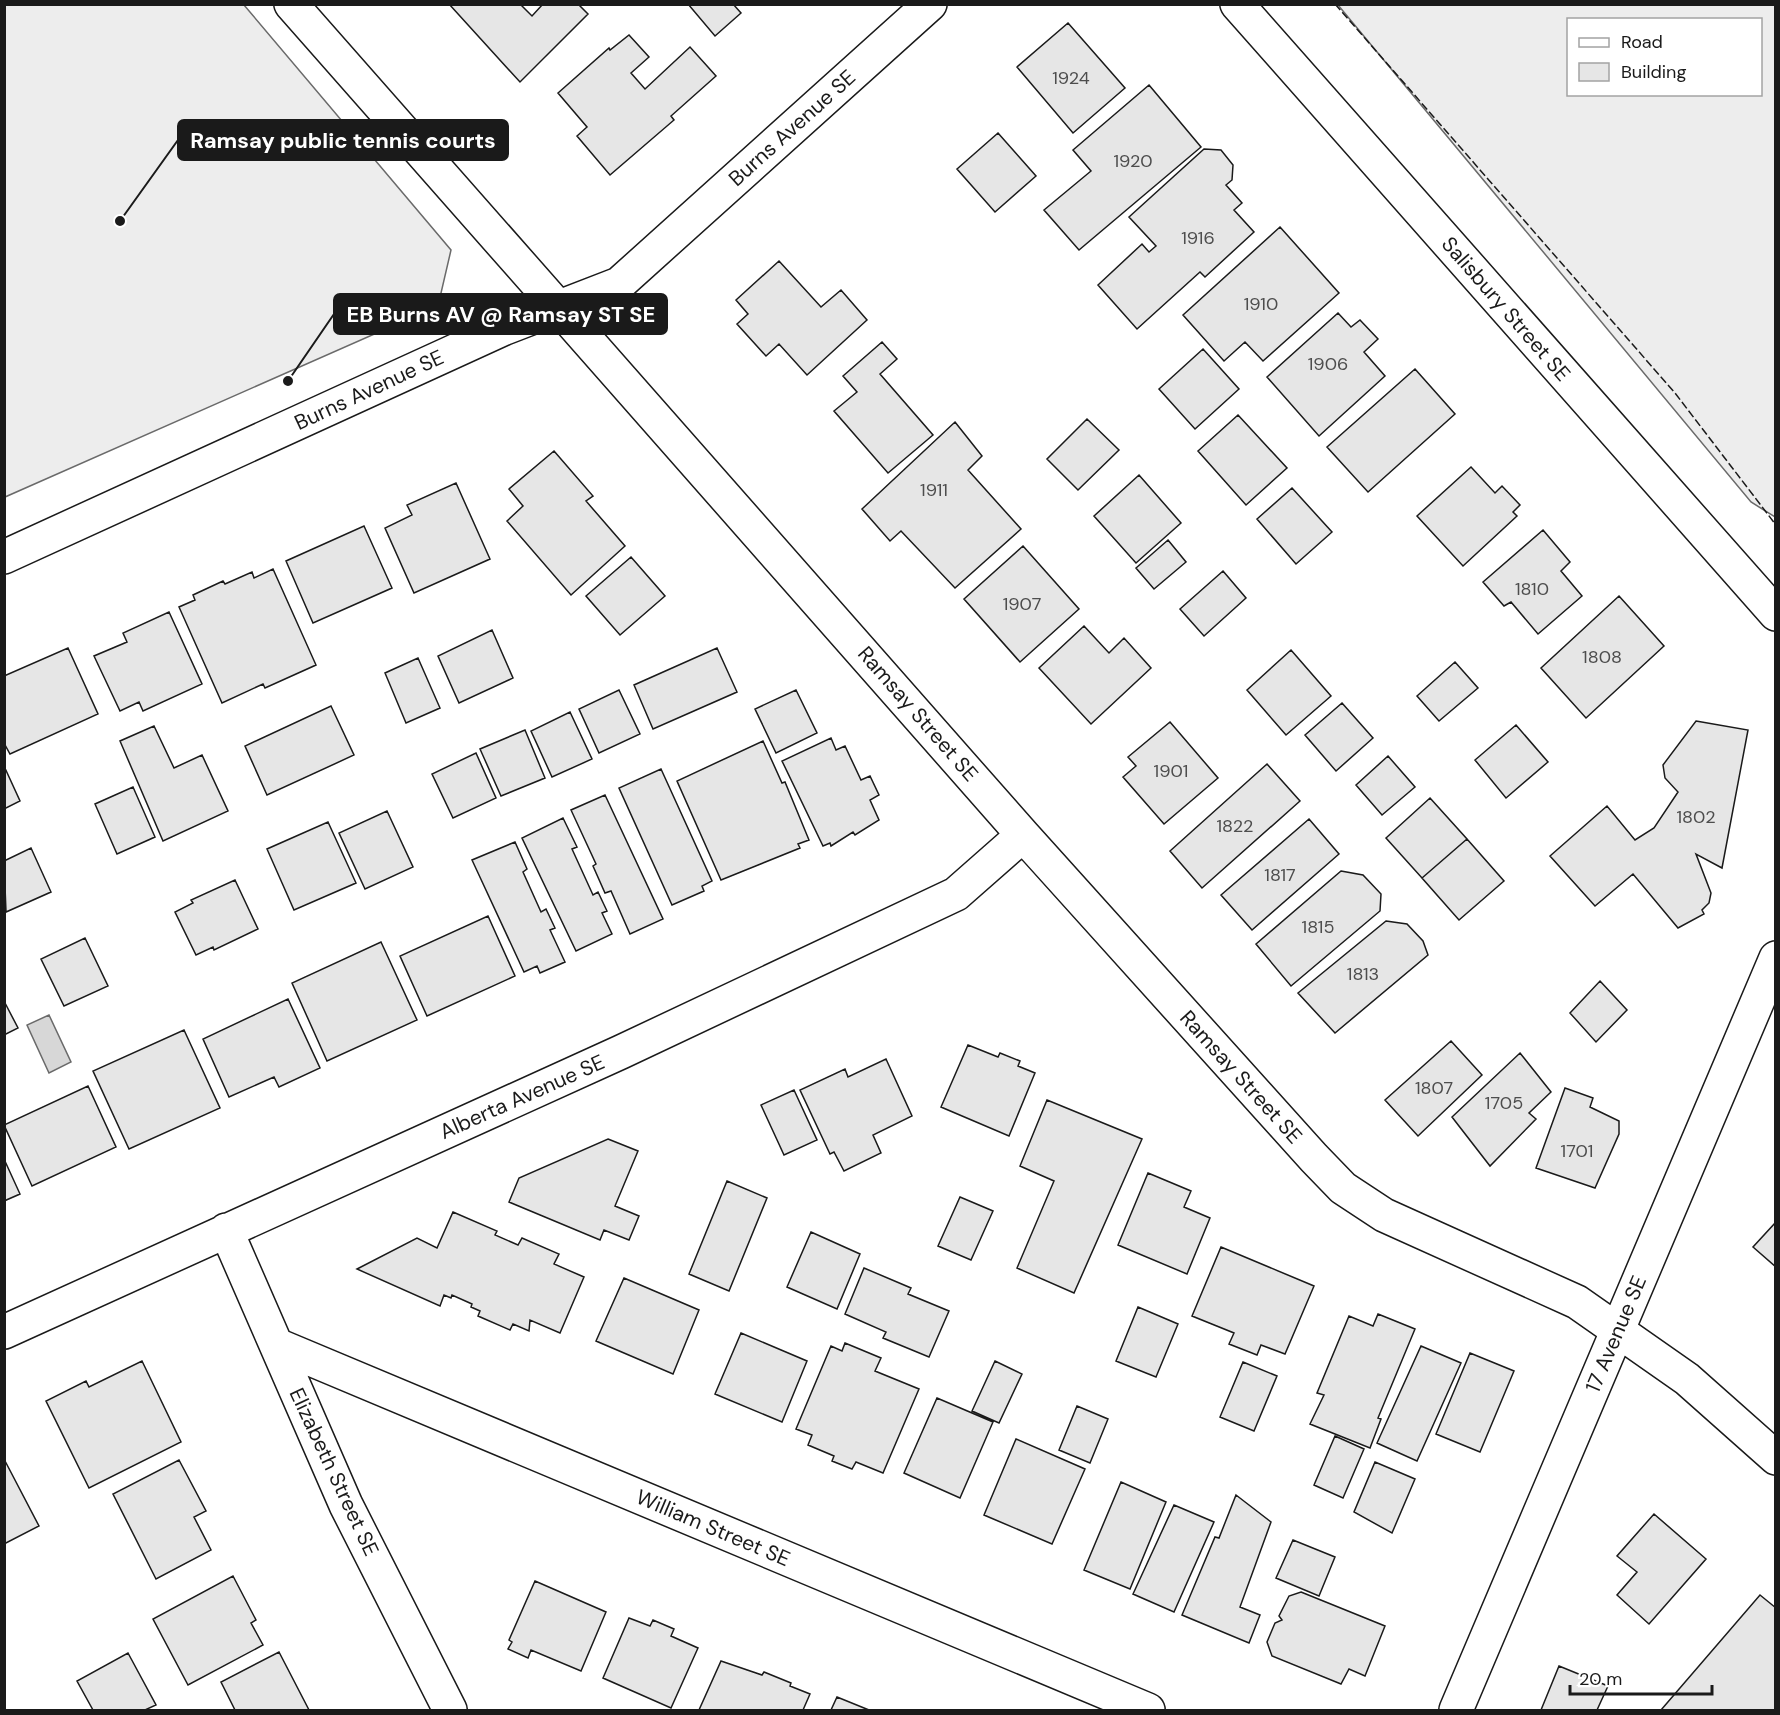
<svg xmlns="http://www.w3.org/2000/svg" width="1780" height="1715" viewBox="0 0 1780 1715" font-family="'DM Sans',sans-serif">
<rect width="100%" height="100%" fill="#fff"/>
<path fill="#ededed" stroke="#6a6a6a" stroke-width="1.5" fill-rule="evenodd" d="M 5,4 L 244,5 L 451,250 L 438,306 L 5,497 Z
M 1338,5 L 1775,5 L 1775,517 L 1751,502 ZM 1568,20 L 1760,20 L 1760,94 L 1568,94 Z"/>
<path fill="#d7d7d7" stroke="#6a6a6a" stroke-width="1.5" d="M 49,1015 L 71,1062 L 49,1073 L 27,1025 Z"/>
<path fill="#e6e6e6" stroke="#1a1a1a" stroke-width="1.5" d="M 449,4 L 520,4 L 532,16 L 543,4 L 578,4 L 588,14 L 520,82 Z
M 688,4 L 733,4 L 741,13 L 715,36 Z
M 1068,23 L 1125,88 L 1073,133 L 1017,67 Z
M 629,35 L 649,57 L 631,73 L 645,89 L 690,47 L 716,76 L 671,116 L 674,120 L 610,175 L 577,136 L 587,127 L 558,93 L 609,48 L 610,50 Z
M 1149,85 L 1201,147 L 1079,250 L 1044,210 L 1091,171 L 1073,150 Z
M 998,133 L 1036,176 L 995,212 L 957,169 Z
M 1204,149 L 1221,150 L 1233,165 L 1232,180 L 1226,185 L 1242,203 L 1234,210 L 1254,232 L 1205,277 L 1200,272 L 1137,329 L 1098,285 L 1142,244 L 1149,252 L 1156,246 L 1129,217 Z
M 1280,227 L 1339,293 L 1263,361 L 1245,342 L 1224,361 L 1183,315 Z
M 779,261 L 821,307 L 841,290 L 867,320 L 807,375 L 779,344 L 766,356 L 737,324 L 748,314 L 736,300 Z
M 1338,313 L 1351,327 L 1360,320 L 1378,339 L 1364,352 L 1385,376 L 1319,436 L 1267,377 Z
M 882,342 L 897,359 L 880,374 L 933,435 L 888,473 L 834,411 L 857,392 L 843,376 Z
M 1203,349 L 1239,389 L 1195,429 L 1159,389 Z
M 1415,369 L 1455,414 L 1368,492 L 1327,447 Z
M 1238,415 L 1287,468 L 1246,505 L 1198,451 Z
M 1087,419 L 1119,450 L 1078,490 L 1047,459 Z
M 955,422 L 982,456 L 968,470 L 1021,529 L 955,588 L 901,531 L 890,541 L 862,509 Z
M 554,451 L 593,496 L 586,501 L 625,546 L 571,595 L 507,521 L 523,506 L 509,489 Z
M 1471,467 L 1495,493 L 1502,486 L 1520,505 L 1513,512 L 1517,516 L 1463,566 L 1417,516 Z
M 1139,475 L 1181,523 L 1136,563 L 1094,516 Z
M 456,483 L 490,559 L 414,593 L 385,528 L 412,515 L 407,505 Z
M 1292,488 L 1332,532 L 1296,564 L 1257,519 Z
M 364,526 L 392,588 L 313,623 L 286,561 Z
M 1543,530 L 1570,562 L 1561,571 L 1582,596 L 1538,634 L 1511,602 L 1504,606 L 1483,582 Z
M 1168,540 L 1186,562 L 1154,589 L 1136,568 Z
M 1023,546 L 1079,609 L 1020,662 L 964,599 Z
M 631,557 L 665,596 L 620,635 L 586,596 Z
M 273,569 L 316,665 L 265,688 L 263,684 L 222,703 L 179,607 L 195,600 L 193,595 L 223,581 L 225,584 L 252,572 L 254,578 Z
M 1223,571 L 1246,598 L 1204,636 L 1180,609 Z
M 1619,596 L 1664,646 L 1586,718 L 1541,668 Z
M 169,612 L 202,684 L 143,711 L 139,702 L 120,711 L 94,656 L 127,642 L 123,633 Z
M 1084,626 L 1109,653 L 1124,638 L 1151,668 L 1091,724 L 1039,668 Z
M 492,630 L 513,678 L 459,703 L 438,656 Z
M 68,648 L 98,714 L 10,754 L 4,743 L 4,676 Z
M 717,648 L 737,692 L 653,729 L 634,685 Z
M 1291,650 L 1331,696 L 1286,735 L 1247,690 Z
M 418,658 L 440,708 L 406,723 L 385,673 Z
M 1455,662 L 1478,688 L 1439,721 L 1417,696 Z
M 619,690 L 640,734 L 599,753 L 579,709 Z
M 796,690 L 817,733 L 776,753 L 755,709 Z
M 1342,703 L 1373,738 L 1336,771 L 1305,735 Z
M 331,706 L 354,755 L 267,795 L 245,746 Z
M 570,712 L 592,759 L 552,777 L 531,731 Z
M 1696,721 L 1748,730 L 1722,868 L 1696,854 L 1711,893 L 1709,903 L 1702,910 L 1704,914 L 1678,928 L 1633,874 L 1595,906 L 1550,856 L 1607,806 L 1635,840 L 1654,828 L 1678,792 L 1665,778 L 1663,765 Z
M 1170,722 L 1218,778 L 1164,824 L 1123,777 L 1136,766 L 1128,757 Z
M 1516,725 L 1548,762 L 1506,798 L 1475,760 Z
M 154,726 L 174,768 L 202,755 L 228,811 L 163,841 L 120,741 Z
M 525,730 L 545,778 L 501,796 L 480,749 Z
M 831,738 L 836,750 L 845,746 L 861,780 L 870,776 L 879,795 L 870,800 L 879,820 L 855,835 L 853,832 L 831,846 L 830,843 L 823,846 L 782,761 Z
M 763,741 L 782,783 L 785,782 L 809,840 L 798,844 L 800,848 L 721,880 L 677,781 Z
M 476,753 L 496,798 L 453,818 L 432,774 Z
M 1388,756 L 1415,787 L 1382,815 L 1356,785 Z
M 1267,764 L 1300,801 L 1202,888 L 1170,851 Z
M 4,766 L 20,801 L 4,809 Z
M 661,769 L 712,881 L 702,886 L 704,891 L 672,905 L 619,788 Z
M 133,787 L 155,837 L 117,854 L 95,804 Z
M 605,795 L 663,919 L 630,934 L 611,891 L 605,893 L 593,866 L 596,864 L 571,810 Z
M 1430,798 L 1467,839 L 1422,878 L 1386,838 Z
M 387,811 L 413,867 L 365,889 L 339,833 Z
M 563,818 L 577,847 L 572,849 L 593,895 L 598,892 L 607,911 L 602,913 L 612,934 L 576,951 L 522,838 Z
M 1309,819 L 1339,854 L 1252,930 L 1221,895 Z
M 328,822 L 356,883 L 294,910 L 267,849 Z
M 1467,839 L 1504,881 L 1459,920 L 1422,878 Z
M 515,842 L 527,869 L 523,872 L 541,912 L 546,909 L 555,928 L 550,930 L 565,962 L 540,973 L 537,966 L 524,972 L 472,860 Z
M 31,848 L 51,892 L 6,912 L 4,861 Z
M 1341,871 L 1363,875 L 1381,894 L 1380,911 L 1291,986 L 1256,944 Z
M 235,880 L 258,929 L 214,950 L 213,947 L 196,955 L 175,912 L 193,903 L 191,900 Z
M 488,916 L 515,976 L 427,1016 L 400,956 Z
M 1386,921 L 1407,924 L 1423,941 L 1428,955 L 1335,1033 L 1298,993 Z
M 85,938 L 108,986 L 64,1006 L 41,959 Z
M 381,942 L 417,1020 L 327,1061 L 292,983 Z
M 1600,981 L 1627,1010 L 1596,1042 L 1570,1013 Z
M 288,999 L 320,1068 L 279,1087 L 274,1077 L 229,1097 L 203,1039 Z
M 4,1001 L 18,1028 L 4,1035 Z
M 184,1030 L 220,1108 L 129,1149 L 93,1071 Z
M 1451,1041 L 1482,1075 L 1418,1136 L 1385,1100 Z
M 968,1045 L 998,1057 L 1000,1053 L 1020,1061 L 1018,1066 L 1035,1073 L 1009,1136 L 941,1107 Z
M 1520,1053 L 1551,1092 L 1529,1113 L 1536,1119 L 1490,1166 L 1452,1117 Z
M 886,1059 L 912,1116 L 873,1135 L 881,1153 L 844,1171 L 834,1152 L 830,1154 L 800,1090 L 845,1069 L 848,1077 Z
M 88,1086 L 116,1147 L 32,1186 L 4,1125 Z
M 1565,1088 L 1593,1098 L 1590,1107 L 1619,1121 L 1619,1134 L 1595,1188 L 1536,1168 Z
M 794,1090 L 817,1140 L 784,1155 L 761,1105 Z
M 1047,1100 L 1142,1139 L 1074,1293 L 1017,1268 L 1054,1181 L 1020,1166 Z
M 608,1139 L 638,1151 L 615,1206 L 639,1216 L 629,1240 L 604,1230 L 600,1240 L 509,1202 L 519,1178 Z
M 4,1159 L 20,1194 L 4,1201 Z
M 1148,1173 L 1191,1191 L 1184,1207 L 1210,1218 L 1187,1274 L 1118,1245 Z
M 727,1181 L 767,1198 L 729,1291 L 689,1274 Z
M 960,1197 L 993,1211 L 971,1260 L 938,1246 Z
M 453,1212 L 497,1231 L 495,1235 L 518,1245 L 522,1238 L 559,1254 L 554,1264 L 584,1277 L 560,1333 L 530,1320 L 529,1331 L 513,1324 L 510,1330 L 478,1316 L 480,1311 L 471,1307 L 472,1304 L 452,1295 L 451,1298 L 444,1295 L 440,1306 L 357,1269 L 417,1238 L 437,1248 Z
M 1776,1222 L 1776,1267 L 1753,1247 Z
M 811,1232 L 860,1254 L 837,1309 L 787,1287 Z
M 1221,1247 L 1314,1286 L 1285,1354 L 1261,1345 L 1257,1355 L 1229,1344 L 1234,1333 L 1192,1316 Z
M 864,1268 L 911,1288 L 908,1294 L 949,1311 L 929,1357 L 883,1338 L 886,1332 L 845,1314 Z
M 624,1278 L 699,1310 L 673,1374 L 596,1341 Z
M 1138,1307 L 1178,1324 L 1156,1377 L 1116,1361 Z
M 1378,1314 L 1415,1329 L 1378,1418 L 1381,1419 L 1370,1448 L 1310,1424 L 1324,1395 L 1317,1393 L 1349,1316 L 1373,1326 Z
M 741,1333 L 807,1361 L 782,1422 L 715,1394 Z
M 845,1343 L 881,1358 L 875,1371 L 919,1389 L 883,1473 L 856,1462 L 852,1469 L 832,1461 L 834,1456 L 808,1445 L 812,1435 L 796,1429 L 831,1346 L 842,1351 Z
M 1421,1346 L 1461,1363 L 1417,1461 L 1377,1443 Z
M 1470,1353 L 1514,1371 L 1480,1452 L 1436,1434 Z
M 142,1361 L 181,1442 L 89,1488 L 46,1401 L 86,1381 L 89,1387 Z
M 995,1361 L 1022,1374 L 999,1423 L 972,1411 Z
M 1243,1362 L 1277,1376 L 1254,1431 L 1220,1417 Z
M 937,1398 L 993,1422 L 960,1498 L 904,1473 Z
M 1077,1406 L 1108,1419 L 1090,1463 L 1059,1450 Z
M 1335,1436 L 1364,1449 L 1343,1498 L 1314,1485 Z
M 1016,1439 L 1085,1469 L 1052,1544 L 984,1515 Z
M 4,1459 L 39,1526 L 4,1544 Z
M 179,1460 L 206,1511 L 194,1517 L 211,1550 L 156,1579 L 113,1494 Z
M 1375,1462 L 1415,1479 L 1392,1533 L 1354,1512 Z
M 1121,1482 L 1166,1502 L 1130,1589 L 1084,1570 Z
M 1236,1495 L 1271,1522 L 1240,1607 L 1260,1615 L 1249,1643 L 1182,1615 L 1215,1537 L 1219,1538 Z
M 1174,1505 L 1214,1522 L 1174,1612 L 1133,1594 Z
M 1654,1514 L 1706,1559 L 1649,1624 L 1617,1595 L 1637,1572 L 1617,1556 Z
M 1293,1540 L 1335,1557 L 1319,1596 L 1276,1578 Z
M 233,1576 L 256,1620 L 251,1623 L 263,1645 L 188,1685 L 153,1619 Z
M 535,1581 L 606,1612 L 581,1671 L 531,1650 L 528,1658 L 508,1649 L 512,1642 L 509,1640 Z
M 1301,1592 L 1385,1626 L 1365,1676 L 1349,1669 L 1341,1684 L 1272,1656 L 1267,1642 L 1275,1623 L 1282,1620 L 1279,1616 L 1289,1596 Z
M 1760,1595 L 1776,1608 L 1776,1710 L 1661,1710 Z
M 629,1618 L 650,1626 L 653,1620 L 674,1629 L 671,1636 L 698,1648 L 671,1708 L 603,1678 Z
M 279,1652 L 309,1710 L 235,1710 L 221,1682 Z
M 128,1653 L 156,1705 L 145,1710 L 93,1710 L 77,1681 Z
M 721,1661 L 762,1675 L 764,1672 L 791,1683 L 790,1686 L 810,1694 L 803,1710 L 699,1710 Z
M 1559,1666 L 1608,1686 L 1597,1710 L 1541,1710 Z
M 837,1697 L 869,1710 L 831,1710 Z"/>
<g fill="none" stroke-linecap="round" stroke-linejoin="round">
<g stroke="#1a1a1a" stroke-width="36">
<path id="minor" d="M 291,4 L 1023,835 L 1314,1158 L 1343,1188 L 1384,1215 L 1577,1302 L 1687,1379 L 1776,1458
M 1237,4 L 1776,614
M 4,557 L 505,328 L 619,284 L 930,4
M 226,1230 L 346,1505 L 450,1710
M 4,1332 L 621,1052 L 956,894 L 1023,835
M 277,1345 L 1148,1710
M 1456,1710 L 1776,958"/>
</g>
<use href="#minor" stroke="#fff" stroke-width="33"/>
<path stroke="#1a1a1a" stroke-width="1.5" stroke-dasharray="8 3" stroke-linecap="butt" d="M 1335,4 L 1675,393 L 1776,525"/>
</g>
<g text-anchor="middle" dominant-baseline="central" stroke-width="4.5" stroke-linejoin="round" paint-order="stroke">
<g font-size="18" fill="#4d4d4d">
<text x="1071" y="78">1924</text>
<text x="1133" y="161">1920</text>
<text x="1198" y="238">1916</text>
<text x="1261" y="304">1910</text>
<text x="1328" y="364">1906</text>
<text x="934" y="490">1911</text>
<text x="1532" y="589">1810</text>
<text x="1022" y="604">1907</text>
<text x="1602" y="657">1808</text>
<text x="1171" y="771">1901</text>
<text x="1696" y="817">1802</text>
<text x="1235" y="826">1822</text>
<text x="1280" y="875">1817</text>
<text x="1318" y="927">1815</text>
<text x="1363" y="974">1813</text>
<text x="1434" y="1088">1807</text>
<text x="1504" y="1103">1705</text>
<text x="1577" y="1151">1701</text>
</g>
<g font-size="21" fill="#1a1a1a" stroke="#fff">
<text transform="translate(792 128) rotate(-42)">Burns Avenue SE</text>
<text transform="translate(1506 309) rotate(49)">Salisbury Street SE</text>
<text transform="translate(369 390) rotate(-25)">Burns Avenue SE</text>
<text transform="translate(918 714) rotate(49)">Ramsay Street SE</text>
<text transform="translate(1241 1077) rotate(48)">Ramsay Street SE</text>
<text transform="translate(522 1097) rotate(-24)">Alberta Avenue SE</text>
<text transform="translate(1616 1334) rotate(-67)">17 Avenue SE</text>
<text transform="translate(334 1472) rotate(65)">Elizabeth Street SE</text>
<text transform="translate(713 1528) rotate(23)">William Street SE</text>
</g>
</g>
<path fill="none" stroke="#1a1a1a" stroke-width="2" d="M120 221L178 140M288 381L334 314"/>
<g fill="#1a1a1a" stroke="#fff" stroke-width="2">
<circle cx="120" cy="221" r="6"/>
<circle cx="288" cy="381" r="6"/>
</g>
<g fill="#1a1a1a" stroke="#1a1a1a" stroke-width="2">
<rect x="178" y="120" width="330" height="40" rx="6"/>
<rect x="334" y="294" width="333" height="40" rx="6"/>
</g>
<g font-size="22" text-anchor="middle" font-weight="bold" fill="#fff">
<text x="343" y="148">Ramsay public tennis courts</text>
<text x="501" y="322">EB Burns AV @ Ramsay ST SE</text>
</g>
<rect width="1780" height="1715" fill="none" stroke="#1a1a1a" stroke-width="12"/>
<rect x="1567" y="18" width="195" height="78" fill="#ffffff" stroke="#a3a3a3" stroke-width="1.5"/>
<rect x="1579" y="38" width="30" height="9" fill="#ffffff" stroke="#a3a3a3" stroke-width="1.5"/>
<text x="1621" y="48" font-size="18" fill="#1a1a1a">Road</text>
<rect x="1579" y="63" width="30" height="18" fill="#e6e6e6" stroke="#a3a3a3" stroke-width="1.5"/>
<text x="1621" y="78" font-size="18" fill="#1a1a1a">Building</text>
<path d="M1570 1685v9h142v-9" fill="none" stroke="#1a1a1a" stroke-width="3"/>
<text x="1579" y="1685" font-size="18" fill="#1a1a1a" stroke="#ffffff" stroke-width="4.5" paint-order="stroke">20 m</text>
</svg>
